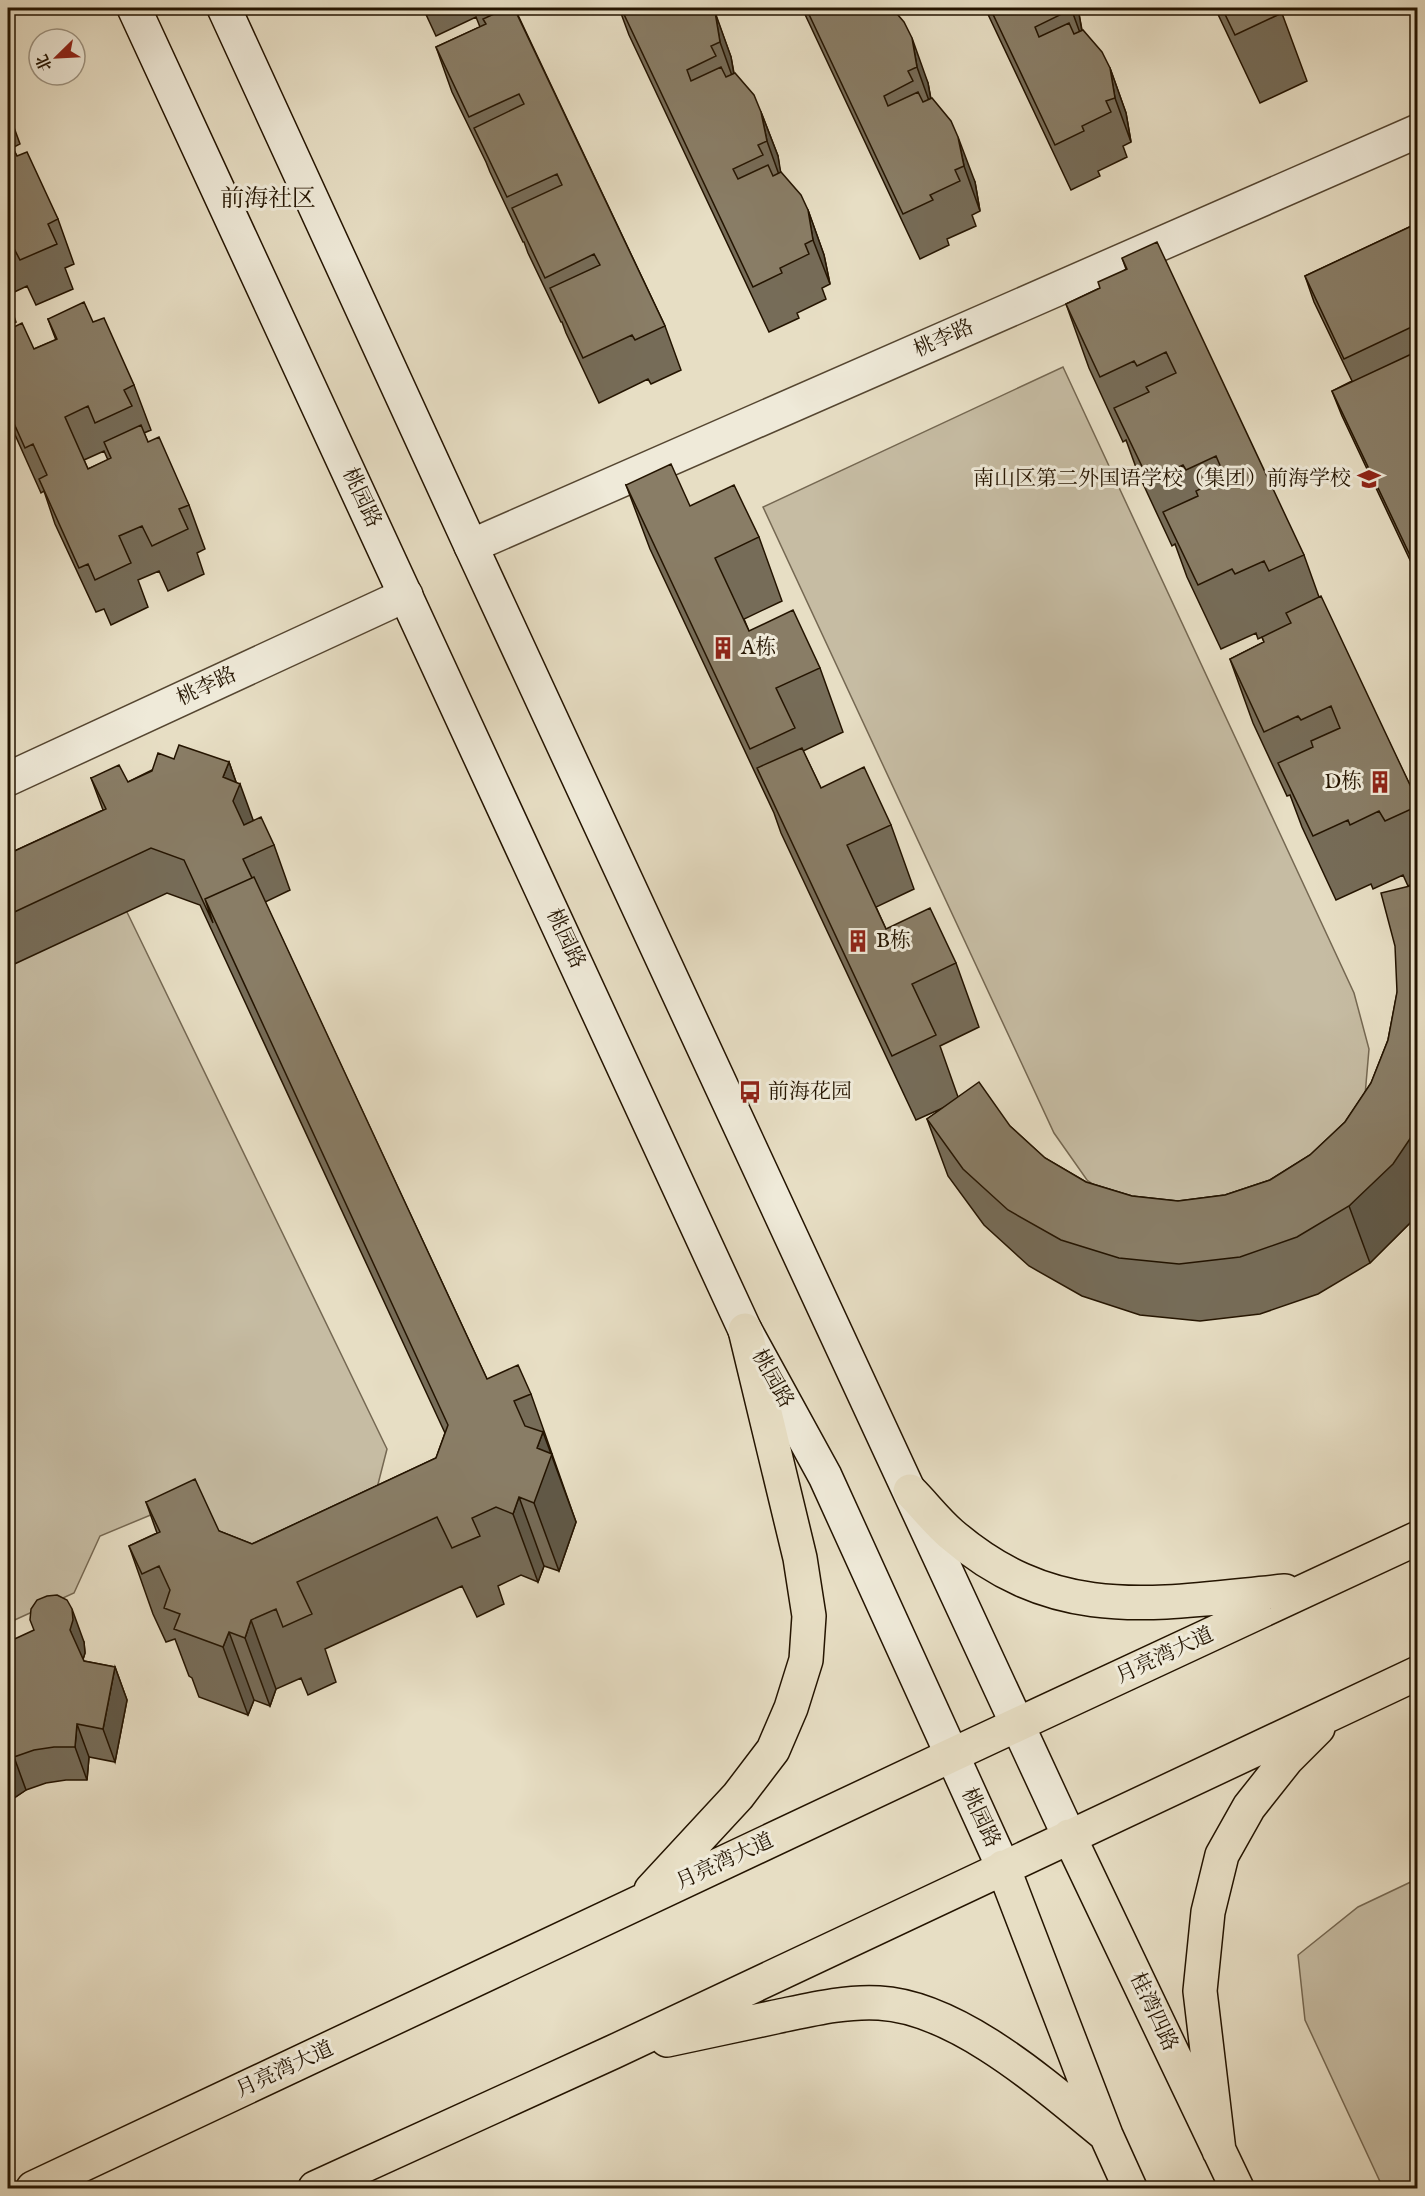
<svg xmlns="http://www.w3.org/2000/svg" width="1425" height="2196" viewBox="0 0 1425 2196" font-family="'IM FELL English','Noto Serif SC',serif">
<rect width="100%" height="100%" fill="#e7dec4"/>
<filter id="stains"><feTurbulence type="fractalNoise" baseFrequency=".00333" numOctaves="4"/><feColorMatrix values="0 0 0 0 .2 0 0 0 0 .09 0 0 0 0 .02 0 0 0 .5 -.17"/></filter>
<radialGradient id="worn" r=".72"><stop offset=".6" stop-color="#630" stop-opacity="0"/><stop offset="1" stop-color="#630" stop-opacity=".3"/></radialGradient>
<path fill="#c6bca3" stroke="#756852" stroke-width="1.5" d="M 1063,367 L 1354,993 L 1369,1049 L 1364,1107 L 1299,1199 L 1134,1213 L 1087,1180 L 1054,1133 L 763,507 Z
M 125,908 L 387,1449 L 376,1492 L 224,1565 L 170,1507 L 100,1536 L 74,1593 L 8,1623 L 8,937 Z
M 1417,1879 L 1417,2188 L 1383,2188 L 1305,2020 L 1298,1955 L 1358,1907 Z"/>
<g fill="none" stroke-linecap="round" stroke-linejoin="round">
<g stroke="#554631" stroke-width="36">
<path id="minor" d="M 8,779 L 406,595"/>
</g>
<g stroke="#554631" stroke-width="36">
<path id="tertiary" d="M 471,546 L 1418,131"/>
</g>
<g stroke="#241400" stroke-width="36">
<path id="secondary" d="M 134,8 L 745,1330 L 825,1476 L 1003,1867
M 224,8 L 471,546 L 1069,1836"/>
</g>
<g stroke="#241400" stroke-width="36">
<path id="primary" d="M 910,1491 C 924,1505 936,1521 951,1534 C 1058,1626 1157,1603 1285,1591
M 1069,1836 L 1237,2188
M 1003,1867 L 1106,2135 L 1130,2188
M 651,1890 L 738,1796 L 773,1750 L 791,1708 L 806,1660 L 809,1616 L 800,1558 L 745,1330
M 667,2040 C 703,2032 739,2025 775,2017 C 809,2010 844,2001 879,2003 C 958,2007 1047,2087 1106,2135
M 1219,2151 L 1200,1991 L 1208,1912 L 1222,1855 L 1249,1807 L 1287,1759 L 1318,1728
M 33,2188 L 952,1755 L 1418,1538
M 315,2188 L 613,2052 L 1418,1673"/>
</g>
<use href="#minor" stroke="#efead9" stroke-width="33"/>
<use href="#tertiary" stroke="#efead9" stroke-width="33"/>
<use href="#secondary" stroke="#efead9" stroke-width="33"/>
<use href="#primary" stroke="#e7dec4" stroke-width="33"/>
</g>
<path fill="#766c58" stroke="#241400" stroke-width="1.5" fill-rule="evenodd" d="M 423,8 L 530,8 L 517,13 L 665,326 L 681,370 L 651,384 L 648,379 L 599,403 L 566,333 L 562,322 L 561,322 L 528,253 L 524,242 L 523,242 L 490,172 L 486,162 L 452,92 L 436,47 L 480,27 L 476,17 L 436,36 Z
M 619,8 L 713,8 L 731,57 L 734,73 L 761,112 L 778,156 L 780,172 L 808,210 L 824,255 L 830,284 L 822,288 L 826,299 L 797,313 L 799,318 L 769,332 L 629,35 Z
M 802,8 L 892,8 L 928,83 L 931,99 L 975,182 L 980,211 L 972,215 L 976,226 L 947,239 L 949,245 L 920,259 Z
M 985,8 L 1077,8 L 1079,14 L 1082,30 L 1110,68 L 1126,113 L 1131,142 L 1123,146 L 1127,157 L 1098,171 L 1100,176 L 1071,190 Z
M 1215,8 L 1280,8 L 1307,81 L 1260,103 Z
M 8,111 L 20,144 L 12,148 L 17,156 L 58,219 L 74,264 L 65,268 L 73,289 L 36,305 L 27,286 L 8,295 Z
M 1418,223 L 1418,577 L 1342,416 L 1332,391 L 1352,381 L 1314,302 L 1305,276 Z
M 1122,258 L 1304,555 L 1319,597 L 1418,802 L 1418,881 L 1408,886 L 1403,875 L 1373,889 L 1371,884 L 1336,900 L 1302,827 L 1290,795 L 1287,796 L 1253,723 L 1230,659 L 1264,642 L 1262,637 L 1258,639 L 1256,633 L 1221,649 L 1187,577 L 1175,544 L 1172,546 L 1138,473 L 1126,440 L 1123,442 L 1089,368 L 1066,304 L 1100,288 L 1126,269 Z
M 8,299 L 16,322 L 8,326 Z
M 48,319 L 93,322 L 134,385 L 151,430 L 144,433 L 148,442 L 189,505 L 205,549 L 197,553 L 204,574 L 168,591 L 159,571 L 138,580 L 148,607 L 111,625 L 104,609 L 96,612 L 55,524 L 44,491 L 41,493 L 8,419 L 8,330 L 34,349 L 56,340 ZM 104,451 L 108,460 L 88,469 L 84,460 Z
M 626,485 L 690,506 L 759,537 L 782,601 L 744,619 L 749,631 L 820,668 L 843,732 L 803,751 L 821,788 L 891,825 L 914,889 L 876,907 L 886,929 L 956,963 L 979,1027 L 940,1046 L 958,1097 L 1010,1126 L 1045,1158 L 1086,1182 L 1132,1196 L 1178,1201 L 1225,1195 L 1270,1180 L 1310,1155 L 1345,1122 L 1371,1083 L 1388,1040 L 1418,884 L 1418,1214 L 1413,1220 L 1370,1263 L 1318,1294 L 1260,1314 L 1200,1321 L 1140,1315 L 1082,1296 L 1029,1266 L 984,1225 L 948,1176 L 927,1119 L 945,1107 L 916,1120 L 781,833 L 774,813 L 650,549 Z
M 174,759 L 229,762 L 236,782 L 253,821 L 274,845 L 290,890 L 265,902 L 487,1379 L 531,1394 L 576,1522 L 559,1571 L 544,1566 L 538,1582 L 521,1575 L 498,1586 L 504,1604 L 477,1617 L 462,1586 L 325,1649 L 336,1682 L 308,1695 L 301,1678 L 276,1689 L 270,1706 L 254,1700 L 248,1715 L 199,1697 L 192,1678 L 189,1676 L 175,1639 L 166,1642 L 153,1614 L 129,1546 L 157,1533 L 146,1502 L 252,1544 L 436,1458 L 445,1433 L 200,905 L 167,893 L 8,967 L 8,854 L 103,810 L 91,778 L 128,782 Z
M 8,1642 L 84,1642 L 85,1653 L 83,1659 L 84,1661 L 115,1667 L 127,1700 L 115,1762 L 89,1757 L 87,1780 L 66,1780 L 46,1783 L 26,1790 L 8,1802 Z"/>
<path fill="#605847" stroke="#241400" stroke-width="1.5" d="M 1071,8 L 1077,8 L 1079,14 L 1084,44 Z
M 715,12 L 731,57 L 736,87 L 720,42 Z
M 912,38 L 928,83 L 933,112 L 917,67 Z
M 1110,68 L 1126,113 L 1131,142 L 1115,98 Z
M 761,112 L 778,156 L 783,186 L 767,141 Z
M 958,137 L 975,182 L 980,211 L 964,166 Z
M 808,210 L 824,255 L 830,284 L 813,240 Z
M 229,762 L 238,788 L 240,784 L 256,828 L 249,846 L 223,777 Z
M 1418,1127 L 1418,1214 L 1413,1220 L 1370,1263 L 1349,1206 Z
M 543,1432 L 576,1522 L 559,1571 L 534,1503 L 537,1448 Z
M 519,1497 L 544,1566 L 538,1582 L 513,1514 Z
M 72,1609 L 84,1642 L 85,1653 L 82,1663 L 70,1630 Z
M 251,1620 L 276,1689 L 270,1706 L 245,1638 Z
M 229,1632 L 254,1700 L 248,1715 L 223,1647 Z
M 115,1667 L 127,1700 L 115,1762 L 103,1729 Z
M 77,1724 L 89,1757 L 87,1780 L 75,1747 Z
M 14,1757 L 26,1790 L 8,1802 L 8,1761 Z"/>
<path fill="#897d66" stroke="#241400" stroke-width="1.5" d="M 507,8 L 514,8 L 665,326 L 635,340 L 632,335 L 583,358 L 550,288 L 600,265 L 594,254 L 545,278 L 512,208 L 562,185 L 557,174 L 507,197 L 474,128 L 524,104 L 519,94 L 469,117 L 436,47 L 486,24 L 483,19 Z
M 621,8 L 713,8 L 715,12 L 720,42 L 711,46 L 716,56 L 687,70 L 691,81 L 721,67 L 726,77 L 735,73 L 754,95 L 761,112 L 767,141 L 758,145 L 763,155 L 733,169 L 738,179 L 768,165 L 773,176 L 781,172 L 801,195 L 808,210 L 813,240 L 805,244 L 809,254 L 780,268 L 782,273 L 753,287 Z
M 806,8 L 892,8 L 904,22 L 912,38 L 917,67 L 908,71 L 913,81 L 884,96 L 888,106 L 918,92 L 923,102 L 932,98 L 951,121 L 958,137 L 964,166 L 955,170 L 960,181 L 930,195 L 933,200 L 903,214 Z
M 990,8 L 1062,8 L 1064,13 L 1035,27 L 1039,37 L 1069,23 L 1074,34 L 1083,30 L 1102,52 L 1110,68 L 1115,98 L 1106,101 L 1111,112 L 1082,126 L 1084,131 L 1055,145 Z
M 1222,8 L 1280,8 L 1282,13 L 1235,35 Z
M 9,140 L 17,156 L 27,152 L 58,219 L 48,224 L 57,244 L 20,260 L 10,241 L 8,242 L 8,141 Z
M 1418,223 L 1418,324 L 1344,359 L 1305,276 Z
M 1157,242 L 1304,555 L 1269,571 L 1264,561 L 1235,574 L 1232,569 L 1198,585 L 1163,512 L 1198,496 L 1196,491 L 1225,477 L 1216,456 L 1186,470 L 1183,465 L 1149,481 L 1114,408 L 1149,392 L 1146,387 L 1176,373 L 1166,352 L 1137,366 L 1134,361 L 1100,377 L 1066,304 L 1100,288 L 1098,282 L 1127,269 L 1122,258 Z
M 84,302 L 93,322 L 104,318 L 134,385 L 124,390 L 132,406 L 95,423 L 88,406 L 65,417 L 88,469 L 111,458 L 104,442 L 141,425 L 148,442 L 159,437 L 189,505 L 179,509 L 188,529 L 152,546 L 142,526 L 119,536 L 131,563 L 95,580 L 88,564 L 79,568 L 39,479 L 47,475 L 33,444 L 25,448 L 8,410 L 8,330 L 22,323 L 34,349 L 57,339 L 48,319 Z
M 1418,351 L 1418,572 L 1332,391 Z
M 671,464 L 690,506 L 734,485 L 759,537 L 715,558 L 749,631 L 793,610 L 820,668 L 776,688 L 795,728 L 750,749 L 626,485 Z
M 1321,596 L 1418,802 L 1418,806 L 1385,821 L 1379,811 L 1350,825 L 1348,820 L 1313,836 L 1278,763 L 1313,747 L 1311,741 L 1340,728 L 1331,706 L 1301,720 L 1298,716 L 1264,732 L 1230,659 L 1264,642 L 1262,637 L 1291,623 L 1286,613 Z
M 179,745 L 229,762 L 223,777 L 240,784 L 233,801 L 244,825 L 261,817 L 274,845 L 243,859 L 252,878 L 205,899 L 213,923 L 184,860 L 151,848 L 8,915 L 8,854 L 106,809 L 91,778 L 119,765 L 128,782 L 152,771 L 158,753 L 174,759 Z
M 802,748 L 821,788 L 864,767 L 891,825 L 847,845 L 886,929 L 930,908 L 956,963 L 912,984 L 936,1035 L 892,1056 L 757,768 Z
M 254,877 L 487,1379 L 518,1365 L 531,1394 L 514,1401 L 525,1426 L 543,1432 L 537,1448 L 552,1454 L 534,1503 L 519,1497 L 513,1514 L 496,1507 L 472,1518 L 480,1536 L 452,1548 L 437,1517 L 297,1582 L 312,1614 L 283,1627 L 276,1609 L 251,1620 L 245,1638 L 229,1632 L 223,1647 L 174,1629 L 180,1614 L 164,1608 L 170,1590 L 159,1566 L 142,1574 L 129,1546 L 160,1532 L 146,1502 L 195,1479 L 219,1531 L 252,1544 L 436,1458 L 448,1425 L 205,899 Z
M 1418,884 L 1418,1127 L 1393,1164 L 1349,1206 L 1297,1237 L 1240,1257 L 1179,1264 L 1119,1258 L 1061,1240 L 1008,1210 L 963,1169 L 927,1119 L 979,1082 L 1010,1126 L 1045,1158 L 1086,1182 L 1132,1196 L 1178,1201 L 1225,1195 L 1270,1180 L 1310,1155 L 1345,1122 L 1371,1083 L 1388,1040 L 1397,992 L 1395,946 L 1381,893 Z
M 57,1595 L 67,1600 L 72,1609 L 73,1620 L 70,1630 L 84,1661 L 115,1667 L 103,1729 L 77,1724 L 75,1747 L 54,1747 L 34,1750 L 14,1757 L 8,1761 L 8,1642 L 34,1630 L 30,1620 L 31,1609 L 37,1600 L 47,1596 Z"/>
<defs>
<g id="school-bare" transform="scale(1.8)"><path d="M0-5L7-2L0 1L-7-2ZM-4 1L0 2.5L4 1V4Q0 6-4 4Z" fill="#8f2418" stroke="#efead9" stroke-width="2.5" paint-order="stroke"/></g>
<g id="building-bare" transform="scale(1.8)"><path d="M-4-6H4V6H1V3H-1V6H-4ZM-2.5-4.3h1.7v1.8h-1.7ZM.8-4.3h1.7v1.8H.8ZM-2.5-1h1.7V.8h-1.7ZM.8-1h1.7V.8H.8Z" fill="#8f2418" stroke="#efead9" stroke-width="2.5" paint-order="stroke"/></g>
<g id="bus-bare" transform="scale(1.8)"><path d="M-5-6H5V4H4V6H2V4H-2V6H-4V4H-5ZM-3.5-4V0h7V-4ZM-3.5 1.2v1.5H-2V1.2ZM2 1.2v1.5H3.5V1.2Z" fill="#8f2418" stroke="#efead9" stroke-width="2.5" paint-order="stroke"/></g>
</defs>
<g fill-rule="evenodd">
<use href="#school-bare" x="1369" y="479"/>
<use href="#building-bare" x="723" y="648"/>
<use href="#building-bare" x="1380" y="782"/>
<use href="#building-bare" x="858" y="941"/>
<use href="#bus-bare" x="750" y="1092"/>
</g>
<g text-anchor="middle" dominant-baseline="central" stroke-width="6" stroke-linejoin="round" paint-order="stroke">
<g font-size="21" fill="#241400" stroke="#efead9">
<text transform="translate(944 339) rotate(-24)">桃李路</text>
<text transform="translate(361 498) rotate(65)">桃园路</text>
<text transform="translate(207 687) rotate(-25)">桃李路</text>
<text transform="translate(565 939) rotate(65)">桃园路</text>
<text transform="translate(772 1379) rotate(61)">桃园路</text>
<text transform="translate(1165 1656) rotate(-25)">月亮湾大道</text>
<text transform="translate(980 1818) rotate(65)">桃园路</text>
<text transform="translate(725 1862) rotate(-25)">月亮湾大道</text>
<text transform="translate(1153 2012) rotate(65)">桂湾四路</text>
<text transform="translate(285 2070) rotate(-25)">月亮湾大道</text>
</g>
<g font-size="21" fill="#241400" stroke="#efead9" text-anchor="start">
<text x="1351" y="479" text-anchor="end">南山区第二外国语学校（集团）前海学校</text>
<text x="741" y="648">A栋</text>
<text x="1362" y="782" text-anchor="end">D栋</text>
<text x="876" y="941">B栋</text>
<text x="768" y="1092">前海花园</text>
</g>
<g font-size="24" fill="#241400" stroke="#efead9">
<text x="268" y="199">前海社区</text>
</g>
</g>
<rect width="1425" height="2196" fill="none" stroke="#e7dec4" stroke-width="30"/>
<rect x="9" y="9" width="1407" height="2178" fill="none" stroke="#241400" stroke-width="3"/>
<rect x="15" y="15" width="1395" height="2166" fill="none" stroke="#241400" stroke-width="1.5"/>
<g transform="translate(57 57) rotate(246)"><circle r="28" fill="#efead9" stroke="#9e9482" stroke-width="1.5"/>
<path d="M0-4.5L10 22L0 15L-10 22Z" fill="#8f2418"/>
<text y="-9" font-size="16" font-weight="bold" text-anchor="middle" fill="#241400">北</text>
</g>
<rect width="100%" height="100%" filter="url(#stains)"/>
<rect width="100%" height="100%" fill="url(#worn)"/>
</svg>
